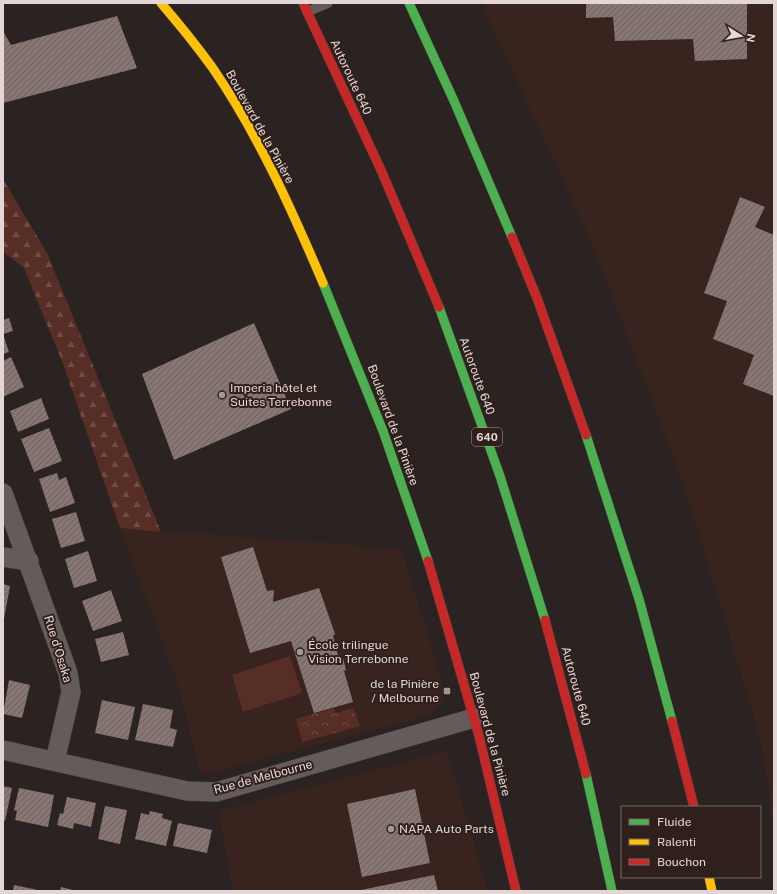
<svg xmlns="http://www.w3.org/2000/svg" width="777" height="894" viewBox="0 0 777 894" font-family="'Public Sans',sans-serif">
<defs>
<pattern id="forest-firs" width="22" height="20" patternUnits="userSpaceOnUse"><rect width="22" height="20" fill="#572e25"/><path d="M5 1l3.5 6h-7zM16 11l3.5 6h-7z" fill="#6f4c44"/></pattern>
<pattern id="park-crowns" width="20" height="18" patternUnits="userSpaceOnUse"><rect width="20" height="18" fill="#572e25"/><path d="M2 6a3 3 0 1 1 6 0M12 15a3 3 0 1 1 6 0" fill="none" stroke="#6f4c44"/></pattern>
<pattern id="building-hatch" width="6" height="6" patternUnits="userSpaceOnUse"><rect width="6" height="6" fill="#877671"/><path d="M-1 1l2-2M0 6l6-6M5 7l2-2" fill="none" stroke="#6c605d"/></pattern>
</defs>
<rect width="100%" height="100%" fill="#2b2321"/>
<path fill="#38231e" d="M 481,3 L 774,3 L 774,823 L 759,734 L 684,485 L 591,241 Z
M 120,528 L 402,549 L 443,685 L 444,697 L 443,702 L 436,710 L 431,711 L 432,715 L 201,775 L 179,688 Z
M 447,751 L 488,891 L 233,891 L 218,811 Z"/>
<path fill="url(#forest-firs)" d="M 3,179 L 47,253 L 161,532 L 120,528 L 63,364 L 24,268 L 3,252 Z"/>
<path fill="url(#park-crowns)" d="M 333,708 L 335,713 L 353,708 L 360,726 L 302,742 L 296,719 Z"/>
<path fill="#572e25" d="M 290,656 L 302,693 L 243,712 L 232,675 Z"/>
<path fill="url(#building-hatch)" d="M 586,3 L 747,3 L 747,59 L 695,61 L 693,39 L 615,41 L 613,17 L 586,18 Z
M 117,16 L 137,68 L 3,103 L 3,31 L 11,45 Z
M 740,197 L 765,207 L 755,227 L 774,235 L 774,396 L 743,384 L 754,355 L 713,339 L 727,301 L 704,293 Z
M 9,318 L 13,331 L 3,334 L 9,352 L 3,354 L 3,320 Z
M 254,323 L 291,409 L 174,460 L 142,374 Z
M 11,357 L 24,387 L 3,397 L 3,361 Z
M 41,398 L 49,419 L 18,432 L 10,411 Z
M 49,428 L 62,461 L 34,472 L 21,439 Z
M 57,473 L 59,480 L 66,477 L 75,503 L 50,512 L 39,479 Z
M 76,512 L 85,541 L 61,548 L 52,519 Z
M 253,547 L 267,591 L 274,590 L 273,602 L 319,588 L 335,634 L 333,636 L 339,659 L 343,658 L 346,670 L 344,671 L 353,702 L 314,713 L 291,641 L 250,653 L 221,557 Z
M 88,551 L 97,581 L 74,588 L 65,559 Z
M 3,584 L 10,586 L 4,619 L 3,619 Z
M 111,590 L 122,621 L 93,631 L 82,601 Z
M 123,632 L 129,655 L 101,662 L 95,639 Z
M 9,680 L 30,685 L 22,718 L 3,714 Z
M 102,700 L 135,707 L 128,740 L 95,733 Z
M 143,704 L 173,710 L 170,728 L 177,730 L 173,747 L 135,740 Z
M 3,786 L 12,788 L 5,821 L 3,820 Z
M 19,788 L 54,795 L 48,827 L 15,820 L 17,811 L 14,810 Z
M 415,789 L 430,863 L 362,877 L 347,804 Z
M 67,797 L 96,803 L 91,827 L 74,823 L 73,829 L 57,825 L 60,813 L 63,814 Z
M 105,806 L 127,810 L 120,844 L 98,839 Z
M 150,811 L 163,814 L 162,818 L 172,821 L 166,846 L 135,839 L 141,813 L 149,815 Z
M 178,823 L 212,830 L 207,853 L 173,846 Z
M 434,875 L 438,891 L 361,891 L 361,890 Z
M 14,885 L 38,890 L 37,891 L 13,891 Z
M 61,887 L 73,890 L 73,891 L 60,891 Z"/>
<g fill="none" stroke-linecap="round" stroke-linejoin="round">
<g stroke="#48413f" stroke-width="10">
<path id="lane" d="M 307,12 L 328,3"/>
</g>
<g stroke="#48413f" stroke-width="20">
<path id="street" d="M 3,493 L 68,673 L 71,692 L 55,761
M 3,557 L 29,561
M 3,750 L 187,791 L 216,792 L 474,718"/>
</g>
<g stroke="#48413f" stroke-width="10">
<path id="fast" d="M 409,3 L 454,101 L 512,237
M 323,283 L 383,431 L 428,561
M 439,307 L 500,476 L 545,620
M 586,435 L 639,599 L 672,721
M 586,774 L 612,891"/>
</g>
<g stroke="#48413f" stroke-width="10">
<path id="slow" d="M 161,3 C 179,24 196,45 212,67 C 258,134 291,208 323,283
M 709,877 L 712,891"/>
</g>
<g stroke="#48413f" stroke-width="10">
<path id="jam" d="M 303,3 L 381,170 L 439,307
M 512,237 L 537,298 L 586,435
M 428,561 L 479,736 L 516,891
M 545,620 L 586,774
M 672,721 L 694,807"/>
</g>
<use href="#lane" stroke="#635c5a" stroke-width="9"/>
<use href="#street" stroke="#635c5a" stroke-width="19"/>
<use href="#fast" stroke="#4caf50" stroke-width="9"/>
<use href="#slow" stroke="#ffc107" stroke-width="9"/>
<use href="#jam" stroke="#c62828" stroke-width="9"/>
</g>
<g fill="#a29895" stroke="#30201c" stroke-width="1.5">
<circle cx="222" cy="395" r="4"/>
<circle cx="300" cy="652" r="4"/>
<rect x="443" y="687" width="8" height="8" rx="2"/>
<circle cx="391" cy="829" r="4"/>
</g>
<g text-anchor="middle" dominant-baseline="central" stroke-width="4" stroke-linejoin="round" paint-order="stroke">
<rect fill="#30201c" stroke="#ada09d" stroke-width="1" x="472" y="428" width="30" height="18" rx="3"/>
<g font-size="11" font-weight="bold" fill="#e2d7d4">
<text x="487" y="437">640</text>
</g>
<g font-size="12" fill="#e2d7d4" stroke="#30201c">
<text transform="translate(351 77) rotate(65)">Autoroute 640</text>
<text transform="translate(260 127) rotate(61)">Boulevard de la Pinière</text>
<text transform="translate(477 376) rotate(70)">Autoroute 640</text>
<text transform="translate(393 425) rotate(70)">Boulevard de la Pinière</text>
<text transform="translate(58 649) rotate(73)">Rue d'Osaka</text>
<text transform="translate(576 686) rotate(75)">Autoroute 640</text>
<text transform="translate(490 734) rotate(75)">Boulevard de la Pinière</text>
<text transform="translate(263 777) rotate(-15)">Rue de Melbourne</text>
</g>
<g font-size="12" fill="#e2d7d4" stroke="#30201c" text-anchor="start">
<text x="230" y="388">Imperia hôtel et<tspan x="230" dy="14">Suites Terrebonne</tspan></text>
<text x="308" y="645">École trilingue<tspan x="308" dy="14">Vision Terrebonne</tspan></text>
<text x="439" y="684" text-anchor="end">de la Pinière<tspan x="439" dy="14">/ Melbourne</tspan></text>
<text x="399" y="829">NAPA Auto Parts</text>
</g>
</g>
<rect width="777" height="894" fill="none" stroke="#e2d7d4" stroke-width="8"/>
<rect x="621" y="806" width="140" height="72" fill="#30201c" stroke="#776966"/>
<rect x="629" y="819" width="20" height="6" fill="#4caf50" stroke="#776966"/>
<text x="657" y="826" font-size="12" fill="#e2d7d4">Fluide</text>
<rect x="629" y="839" width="20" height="6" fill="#ffc107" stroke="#776966"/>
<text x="657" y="846" font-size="12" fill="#e2d7d4">Ralenti</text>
<rect x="629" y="859" width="20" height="6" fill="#c62828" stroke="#776966"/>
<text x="657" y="866" font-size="12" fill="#e2d7d4">Bouchon</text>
<g transform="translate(741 36) rotate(101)" stroke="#30201c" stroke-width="3" paint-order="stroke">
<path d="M0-3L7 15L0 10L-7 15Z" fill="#e2d7d4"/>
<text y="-6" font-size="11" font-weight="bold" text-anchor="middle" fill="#e2d7d4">N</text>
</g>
</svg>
